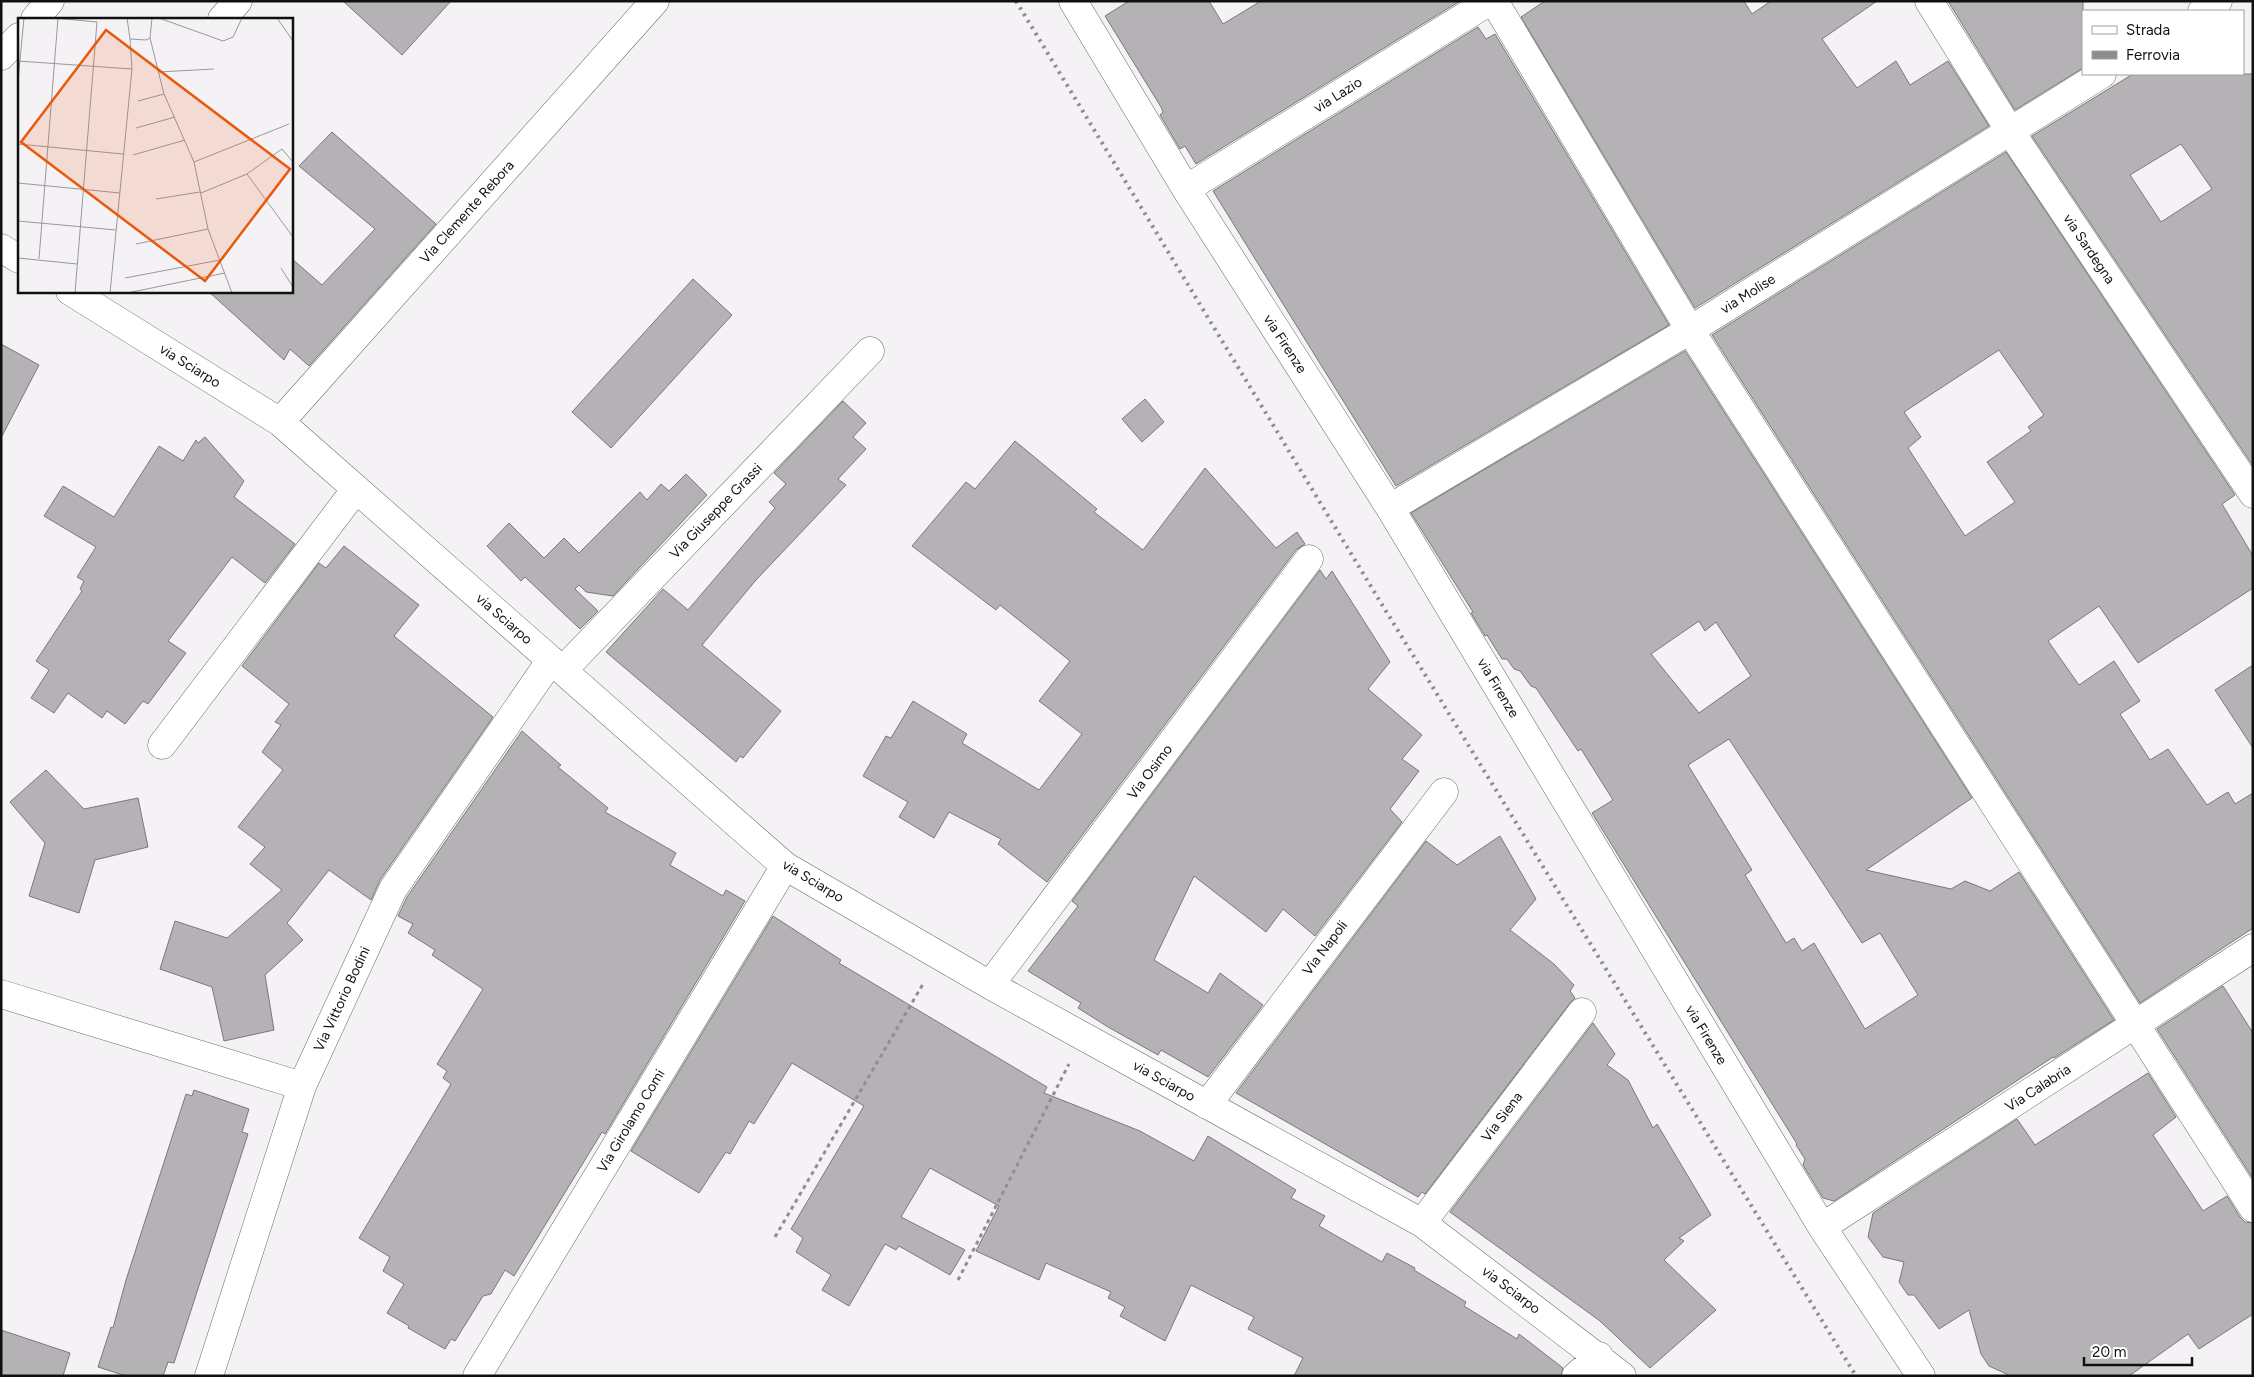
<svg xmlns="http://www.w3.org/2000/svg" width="2254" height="1377" viewBox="0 0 2254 1377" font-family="Figtree,sans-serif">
<rect width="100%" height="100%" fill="#f5f2f6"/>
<path fill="#b5b2b6" stroke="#7b787c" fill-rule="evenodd" d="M 343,1 L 451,1 L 402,55 Z
M 1129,1 L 1209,1 L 1223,24 L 1261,1 L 1460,1 L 1196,164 L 1185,146 L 1180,149 L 1160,115 L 1163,112 L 1161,107 L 1105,16 Z
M 1545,1 L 1744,1 L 1752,14 L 1771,1 L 1877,1 L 1822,39 L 1857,88 L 1896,61 L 1910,85 L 1948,61 L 1989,126 L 1695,308 L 1521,17 Z
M 1948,1 L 2083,1 L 2083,68 L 2015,110 Z
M 1478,27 L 1486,39 L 1495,34 L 1669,325 L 1396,486 L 1213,191 Z
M 2133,74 L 2253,74 L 2253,466 L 2032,136 ZM 2181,144 L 2212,189 L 2161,222 L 2130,175 Z
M 332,132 L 436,224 L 309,366 L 290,349 L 284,360 L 208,291 L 291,291 L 291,258 L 322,285 L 375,229 L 299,166 Z
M 2006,152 L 2235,495 L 2222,504 L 2253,556 L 2253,588 L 2138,663 L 2099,606 L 2048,641 L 2079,685 L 2114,661 L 2140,701 L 2120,714 L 2150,760 L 2168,749 L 2207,805 L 2228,792 L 2235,804 L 2253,793 L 2253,928 L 2140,1003 L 1712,335 ZM 1999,350 L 2044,415 L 2028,427 L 2031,431 L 1987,462 L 2015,502 L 1965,536 L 1908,448 L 1921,437 L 1904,412 Z
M 693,279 L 732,315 L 611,448 L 572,412 Z
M 1,344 L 39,365 L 1,438 Z
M 1685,351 L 1972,798 L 1866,870 L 1951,889 L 1965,881 L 1990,891 L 2019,872 L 2114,1020 L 2054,1058 L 2053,1057 L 1834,1201 L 1823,1198 L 1803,1165 L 1805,1159 L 1796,1145 L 1797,1144 L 1592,813 L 1613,800 L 1581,749 L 1578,751 L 1536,688 L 1531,686 L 1520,671 L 1514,669 L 1507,659 L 1502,659 L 1487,635 L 1485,636 L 1471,613 L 1473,612 L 1411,513 ZM 1699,621 L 1705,631 L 1716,622 L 1751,676 L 1699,713 L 1651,654 ZM 1729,739 L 1862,943 L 1880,933 L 1918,995 L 1865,1029 L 1814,943 L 1802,951 L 1794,938 L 1786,943 L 1745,875 L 1752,870 L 1688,765 Z
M 1145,399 L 1164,422 L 1142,442 L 1122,419 Z
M 843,401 L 866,423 L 853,437 L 866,449 L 838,479 L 846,485 L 756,580 L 702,645 L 781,711 L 743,758 L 740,756 L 736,762 L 606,652 L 663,589 L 688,610 L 775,508 L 769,502 L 786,484 L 774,473 Z
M 205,437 L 244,481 L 234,497 L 295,544 L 265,583 L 232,557 L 168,641 L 186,653 L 148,704 L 143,701 L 125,724 L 107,711 L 102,718 L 68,693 L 54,713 L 31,698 L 49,670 L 36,661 L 82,591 L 80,589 L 84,581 L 77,577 L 96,547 L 44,516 L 63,486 L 114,517 L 159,446 L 183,461 L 196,440 L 198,443 Z
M 1015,441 L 1097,509 L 1094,512 L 1143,550 L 1205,468 L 1276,548 L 1297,532 L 1305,544 L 1296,550 L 1047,882 L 998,844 L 1001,839 L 949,812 L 934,838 L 899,817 L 908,802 L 863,776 L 886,736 L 891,738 L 913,701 L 967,734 L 962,743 L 1039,790 L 1082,734 L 1039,701 L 1070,661 L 1000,605 L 996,610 L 912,546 L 966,482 L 975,489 Z
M 686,474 L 707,495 L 613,596 L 586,592 L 579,585 L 575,589 L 598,611 L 580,629 L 525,577 L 521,581 L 487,546 L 509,523 L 544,558 L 564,538 L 579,553 L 640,492 L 647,500 L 661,484 L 669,491 Z
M 344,546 L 419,605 L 394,636 L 493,717 L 380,880 L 371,900 L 329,870 L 287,923 L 303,940 L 265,975 L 274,1030 L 224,1041 L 212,987 L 160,969 L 175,921 L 227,938 L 282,890 L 250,864 L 265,847 L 238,827 L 283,770 L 262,752 L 281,725 L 275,722 L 289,704 L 242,666 L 319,563 L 326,568 Z
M 1320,570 L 1326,579 L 1332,571 L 1390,662 L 1368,689 L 1422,735 L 1402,759 L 1419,771 L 1390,809 L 1402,822 L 1315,936 L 1283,909 L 1266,932 L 1194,876 L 1154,960 L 1208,993 L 1220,973 L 1263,1005 L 1208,1077 L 1161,1050 L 1158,1055 L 1108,1027 L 1078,1008 L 1081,1003 L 1028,971 L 1078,906 L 1072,901 Z
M 2253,665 L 2253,748 L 2215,690 Z
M 522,731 L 561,765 L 558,767 L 608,808 L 605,812 L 676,853 L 670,865 L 723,896 L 726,890 L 745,901 L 605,1134 L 602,1132 L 514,1276 L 505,1270 L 491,1294 L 483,1296 L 455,1341 L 451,1339 L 445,1349 L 408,1328 L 409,1326 L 387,1313 L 404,1284 L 383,1271 L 390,1257 L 359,1238 L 451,1084 L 443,1078 L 447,1071 L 437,1064 L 483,989 L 432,955 L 435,950 L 408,933 L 413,924 L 398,916 L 407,897 Z
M 46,770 L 84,809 L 138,798 L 148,847 L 95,860 L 79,913 L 29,896 L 45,843 L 10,802 Z
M 1500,836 L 1536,899 L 1510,930 L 1554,964 L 1574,985 L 1570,991 L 1575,998 L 1570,1003 L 1425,1194 L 1422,1192 L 1418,1197 L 1236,1093 L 1426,841 L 1457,865 Z
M 773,916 L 841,960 L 839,963 L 1047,1087 L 1044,1093 L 1140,1131 L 1194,1161 L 1208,1136 L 1296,1190 L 1291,1198 L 1325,1216 L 1319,1226 L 1382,1262 L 1387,1253 L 1415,1268 L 1414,1270 L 1466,1302 L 1464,1306 L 1517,1339 L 1519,1334 L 1563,1368 L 1561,1376 L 1294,1376 L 1303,1358 L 1248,1329 L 1254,1317 L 1191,1285 L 1165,1341 L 1120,1316 L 1125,1307 L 1108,1298 L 1111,1292 L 1046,1263 L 1039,1280 L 976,1251 L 999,1206 L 930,1168 L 901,1217 L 965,1250 L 950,1275 L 899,1246 L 896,1250 L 885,1244 L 849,1306 L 822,1290 L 831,1275 L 796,1252 L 803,1238 L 791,1229 L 864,1106 L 792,1063 L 754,1124 L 749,1121 L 730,1154 L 726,1152 L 699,1193 L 631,1151 Z
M 2223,986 L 2253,1033 L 2253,1179 L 2157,1029 Z
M 1593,1023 L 1615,1054 L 1607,1065 L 1628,1080 L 1653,1128 L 1657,1124 L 1711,1215 L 1679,1238 L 1684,1241 L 1664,1260 L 1716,1310 L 1650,1368 L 1600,1321 L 1450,1212 Z
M 2148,1073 L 2176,1117 L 2153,1135 L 2203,1211 L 2227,1196 L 2240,1217 L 2245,1222 L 2253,1223 L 2253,1314 L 2199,1349 L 2188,1334 L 2129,1376 L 2011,1376 L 1989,1366 L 1981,1354 L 1969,1310 L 1939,1329 L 1914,1295 L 1908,1295 L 1899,1282 L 1904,1262 L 1883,1257 L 1868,1237 L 1873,1213 L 2017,1119 L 2035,1145 Z
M 194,1090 L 249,1109 L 242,1132 L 248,1134 L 174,1363 L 168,1362 L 163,1376 L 126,1376 L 98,1367 L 111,1327 L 113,1328 L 126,1280 L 186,1094 L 192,1096 Z
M 1,1330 L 70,1353 L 63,1376 L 1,1376 Z"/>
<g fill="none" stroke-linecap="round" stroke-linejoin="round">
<g stroke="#6b686b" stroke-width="29">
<path id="minor" d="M 1073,1 L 1186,189 L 1390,508 L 1822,1227 L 1921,1376
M 1494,1 L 1690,330 L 2253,1208
M 1929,1 L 2010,131 L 2253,494
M 2202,11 L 2218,1
M 35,19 L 50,1
M 222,19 L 238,1
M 1,56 L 19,37
M 1186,189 L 1490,1
M 1,248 L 19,259
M 70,291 L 280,422 L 785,866 L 990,985 L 1422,1223 L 1622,1376
M 280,422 L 655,1
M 1390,508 L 1690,330 L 2102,74
M 563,670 L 870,351
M 162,745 L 356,489
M 990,985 L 1309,559
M 1,994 L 302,1086
M 1207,1105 L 1444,792
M 1422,1223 L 1582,1012
M 1822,1227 L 2253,948
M 209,1376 L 302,1086 L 393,889 L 551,660
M 477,1376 L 785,866
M 1576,1376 L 1599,1356"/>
</g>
<path stroke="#908e91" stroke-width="3" stroke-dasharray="4 4" stroke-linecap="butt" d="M 775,1237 L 923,984
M 958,1280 L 1069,1064"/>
<use href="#minor" stroke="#fff" stroke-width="28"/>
<path stroke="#8e8c8f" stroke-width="4" stroke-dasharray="2.5 5" stroke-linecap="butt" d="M 1016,1 L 1381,603 L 1856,1376"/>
</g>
<g text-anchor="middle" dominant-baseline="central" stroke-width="4" stroke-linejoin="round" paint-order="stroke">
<g font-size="14" fill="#111011" stroke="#fff">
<text transform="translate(1338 95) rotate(-32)">via Lazio</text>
<text transform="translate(467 212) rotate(-48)">Via Clemente Rebora</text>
<text transform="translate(2089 249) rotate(56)">via Sardegna</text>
<text transform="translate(1748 294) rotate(-32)">via Molise</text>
<text transform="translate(1285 344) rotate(57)">via Firenze</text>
<text transform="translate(190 366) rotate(32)">via Sciarpo</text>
<text transform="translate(716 511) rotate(-46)">Via Giuseppe Grassi</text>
<text transform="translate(504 619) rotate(41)">via Sciarpo</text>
<text transform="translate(1498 688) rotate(59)">via Firenze</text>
<text transform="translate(1150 772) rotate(-53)">Via Osimo</text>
<text transform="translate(813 881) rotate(31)">via Sciarpo</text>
<text transform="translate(1325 948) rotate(-53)">Via Napoli</text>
<text transform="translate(342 999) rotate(-65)">Via Vittorio Bodini</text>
<text transform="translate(1706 1035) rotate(59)">via Firenze</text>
<text transform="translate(1164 1081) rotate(29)">via Sciarpo</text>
<text transform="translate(2038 1088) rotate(-33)">Via Calabria</text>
<text transform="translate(1502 1117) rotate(-53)">Via Siena</text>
<text transform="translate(631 1121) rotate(-59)">Via Girolamo Comi</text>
<text transform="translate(1511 1290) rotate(37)">via Sciarpo</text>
</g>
</g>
<g transform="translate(18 18)">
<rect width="275" height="275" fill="#f5f2f6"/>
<path fill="none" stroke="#9a989a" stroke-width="1" d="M 36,0 L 79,4 L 57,275M 109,0 L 112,21 L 128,22 L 132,20 L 134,0M 141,0 L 205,23 L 215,19 L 224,0M 259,0 L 275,23M 132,20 L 146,76 L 176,144 L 190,211 L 214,275M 0,43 L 114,51M 140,54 L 196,51M 0,63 L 6,0M 120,83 L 146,76M 118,110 L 157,99M 0,126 L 105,136M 115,137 L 167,122M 176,144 L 271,106M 229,156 L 275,219M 0,165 L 102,175M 183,175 L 229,156 L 264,131 L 275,144M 138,181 L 182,174M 0,203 L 98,212M 118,226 L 190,211M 0,240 L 59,246M 21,241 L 40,0M 263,250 L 275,269M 107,260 L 202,242M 92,275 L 114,51 L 112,21M 109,275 L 207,255"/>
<path fill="#e8590c" fill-opacity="0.15" stroke="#e8590c" stroke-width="2.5" d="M 88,12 L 272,151 L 187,263 L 3,124 Z"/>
<rect width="275" height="275" fill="none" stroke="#111011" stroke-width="2.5"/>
</g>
<rect width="2254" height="1377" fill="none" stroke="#111011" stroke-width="5"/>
<rect x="2082" y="10" width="162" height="65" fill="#ffffff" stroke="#a09fa0"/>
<rect x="2092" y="26" width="25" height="8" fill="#ffffff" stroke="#a09fa0"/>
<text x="2126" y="35" font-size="15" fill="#111011">Strada</text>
<rect x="2092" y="51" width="25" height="8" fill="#8e8c8f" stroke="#a09fa0"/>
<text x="2126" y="60" font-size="15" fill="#111011">Ferrovia</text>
<path d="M2084 1357v8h108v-8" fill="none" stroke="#111011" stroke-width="2.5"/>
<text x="2092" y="1357" font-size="15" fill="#111011" stroke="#ffffff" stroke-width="4" paint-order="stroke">20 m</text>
</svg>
